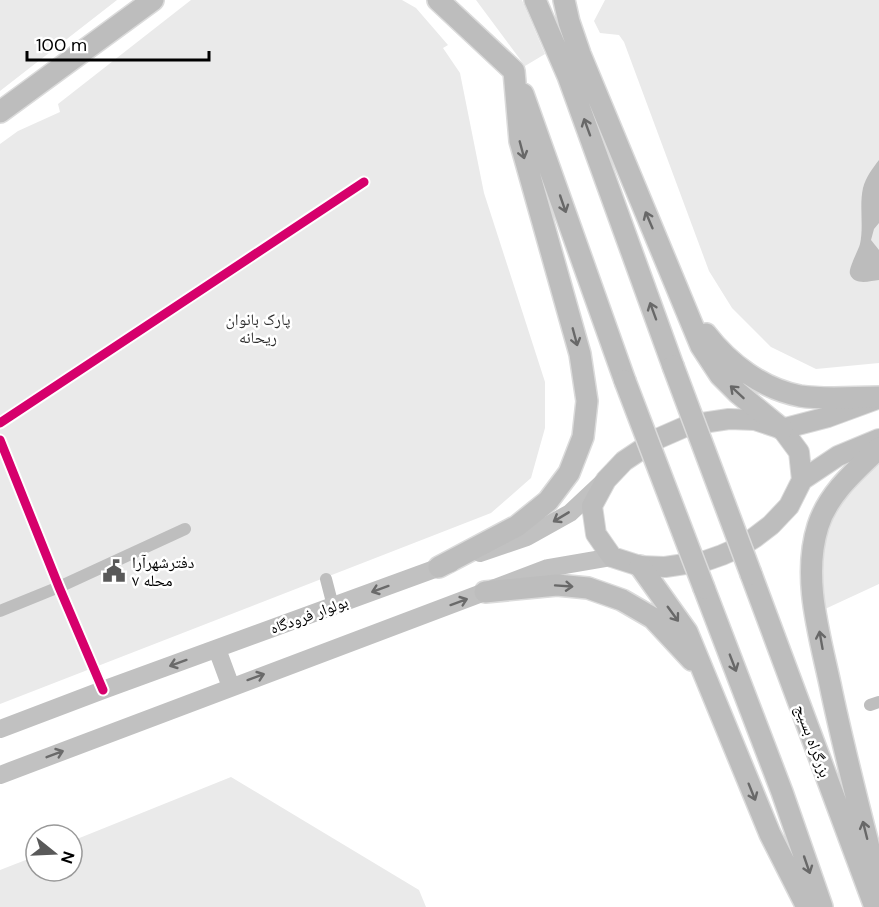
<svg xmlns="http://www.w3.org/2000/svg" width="879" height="907" viewBox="0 0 879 907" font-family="'DM Sans','Noto Naskh Arabic',sans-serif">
<rect width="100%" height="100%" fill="#fff"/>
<path fill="#eaeaea" d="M 0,0 L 117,0 L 0,91 Z
M 191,0 L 402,0 L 416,8 L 448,45 L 443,48 L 460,73 L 484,193 L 545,382 L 545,428 L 531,478 L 491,513 L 0,704 L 0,144 L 18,131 L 60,112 L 58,104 Z
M 476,0 L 522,0 L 545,54 L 525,66 Z
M 605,0 L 879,0 L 879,363 L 816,369 L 771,347 L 732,308 L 709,271 L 624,42 L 619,35 L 600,33 L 594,21 Z
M 879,459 L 879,584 L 825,609 L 818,565 L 827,528 L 847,493 Z
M 231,777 L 419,890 L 426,907 L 0,907 L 0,870 L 36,856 L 36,871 L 72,871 L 72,841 Z"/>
<path fill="#bcbcbc" d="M 879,160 L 879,223 L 874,229 L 871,240 L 879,250 L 879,280 C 870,281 854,286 850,274 C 848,269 858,251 860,244 C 864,226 859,206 863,188 C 866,177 872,169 879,160 Z"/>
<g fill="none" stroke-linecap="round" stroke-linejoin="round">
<g stroke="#dbdbdb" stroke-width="22">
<path id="primary" d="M 729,419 L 755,420 L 782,429 L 799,452 L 802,480 L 789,506 L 771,525 L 754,538 L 738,548 L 722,555 L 705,561 L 665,567 L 640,566 L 612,557 L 596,534 L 592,506 L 606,480 L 624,461 L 657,439 L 689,425 Z
M 782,429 L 828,417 L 877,399
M 802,480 L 838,456 L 879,439"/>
</g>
<g stroke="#dbdbdb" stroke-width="24">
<path id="trunk" d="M 438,0 L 514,71 L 520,141 L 580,354 L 587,401 L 583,437 L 569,473 L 548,501 L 517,526 L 439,567
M 535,0 L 568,76 L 673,366
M 564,0 L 569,22 L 580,54 L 701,346 L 720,375 L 738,393 L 782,429
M 523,94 L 625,381
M 0,112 L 153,0
M 706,334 C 729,364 763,389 800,396 C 826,400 853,397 879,397
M 879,448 C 855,471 828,494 818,526 C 802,577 819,633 830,684 C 844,752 862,819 879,887
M 640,566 L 687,632 L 770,834 L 807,907
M 751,574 L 875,907
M 704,588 L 782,792 L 822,907
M 485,592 L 557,585 L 588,588 L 622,600 L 653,618 L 692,660"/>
</g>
<path stroke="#bebebe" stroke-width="12" d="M 0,423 L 364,182
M 0,440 L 59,587 L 103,690
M 326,579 L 333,606
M 0,611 L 59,587 L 185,529
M 870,705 L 879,702"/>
<path stroke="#c1c1c1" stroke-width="18" d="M 480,553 L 527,537 L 570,513 L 602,483
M 217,649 L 231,687
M 0,729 L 103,690 L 451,563
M 0,775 L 548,568 L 612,557"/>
<use href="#primary" stroke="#bdbdbd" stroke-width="20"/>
<use href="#trunk" stroke="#bdbdbd" stroke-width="21"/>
<g stroke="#dbdbdb" stroke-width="24" stroke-linecap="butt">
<path id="trunk-bridge" d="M 673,366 L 751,574
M 625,381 L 704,588"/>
</g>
<use href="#trunk-bridge" stroke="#bdbdbd" stroke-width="21"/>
<g stroke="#fff" stroke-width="13">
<path id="cycleway" d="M 0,423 L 364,182
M 0,440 L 59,587 L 103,690"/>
</g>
<use href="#cycleway" stroke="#d6006c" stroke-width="9"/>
</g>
<defs><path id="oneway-shaft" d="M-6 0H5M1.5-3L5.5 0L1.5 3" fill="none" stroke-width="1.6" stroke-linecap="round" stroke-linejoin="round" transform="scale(1.5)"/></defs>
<g stroke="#686868">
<use href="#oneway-shaft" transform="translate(587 127) rotate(-110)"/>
<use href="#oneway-shaft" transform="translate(522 150) rotate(75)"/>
<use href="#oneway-shaft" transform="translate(563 204) rotate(71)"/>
<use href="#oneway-shaft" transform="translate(649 220) rotate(-113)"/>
<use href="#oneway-shaft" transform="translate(653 311) rotate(-110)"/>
<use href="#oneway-shaft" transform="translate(575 337) rotate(75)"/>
<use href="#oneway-shaft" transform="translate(737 392) rotate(-137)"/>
<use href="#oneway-shaft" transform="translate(564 586) rotate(4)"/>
<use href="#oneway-shaft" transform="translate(673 614) rotate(54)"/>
<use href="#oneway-shaft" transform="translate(821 640) rotate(-100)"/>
<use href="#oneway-shaft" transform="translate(733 663) rotate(69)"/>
<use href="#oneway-shaft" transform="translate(752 792) rotate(68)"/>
<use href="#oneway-shaft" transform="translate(865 830) rotate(-104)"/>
<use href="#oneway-shaft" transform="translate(807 865) rotate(71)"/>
</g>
<g stroke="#6a6a6a">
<use href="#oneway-shaft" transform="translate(561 517) rotate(149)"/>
<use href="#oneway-shaft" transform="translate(380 589) rotate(160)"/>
<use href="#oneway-shaft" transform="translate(459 602) rotate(-20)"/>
<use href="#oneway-shaft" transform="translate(178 663) rotate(160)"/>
<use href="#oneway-shaft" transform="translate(256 677) rotate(-20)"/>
<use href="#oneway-shaft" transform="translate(55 754) rotate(-21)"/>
</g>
<defs>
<g id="civic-bare" transform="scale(1.8)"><path d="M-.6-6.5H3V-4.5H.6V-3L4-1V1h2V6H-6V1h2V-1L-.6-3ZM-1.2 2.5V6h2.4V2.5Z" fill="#595959" stroke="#fff" stroke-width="2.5" paint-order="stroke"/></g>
</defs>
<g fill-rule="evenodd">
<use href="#civic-bare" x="114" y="571"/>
</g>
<g text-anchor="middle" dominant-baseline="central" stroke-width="5" stroke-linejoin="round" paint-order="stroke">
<g font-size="16" fill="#2f2f2f" stroke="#fff">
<text x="258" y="319">پارک بانوان<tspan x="258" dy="18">ریحانه</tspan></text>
</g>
<g font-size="16" fill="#000" stroke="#fff" text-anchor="start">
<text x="132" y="562">دفترشهرآرا<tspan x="132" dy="18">محله ۷</tspan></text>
</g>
<g font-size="16" fill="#000" stroke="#fff">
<text transform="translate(309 615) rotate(-20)">بولوار فرودگاه</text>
<text transform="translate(813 741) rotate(70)">بزرگراه بسیج</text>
</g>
</g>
<g transform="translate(54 853) rotate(108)"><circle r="28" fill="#ffffff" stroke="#999999" stroke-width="1.5"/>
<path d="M0-4.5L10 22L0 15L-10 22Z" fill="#595959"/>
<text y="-9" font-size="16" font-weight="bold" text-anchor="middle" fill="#000000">N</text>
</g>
<path d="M27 51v9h182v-9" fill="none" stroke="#000000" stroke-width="3"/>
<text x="36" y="51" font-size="18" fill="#000000" stroke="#ffffff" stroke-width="4.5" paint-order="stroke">100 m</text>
</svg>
